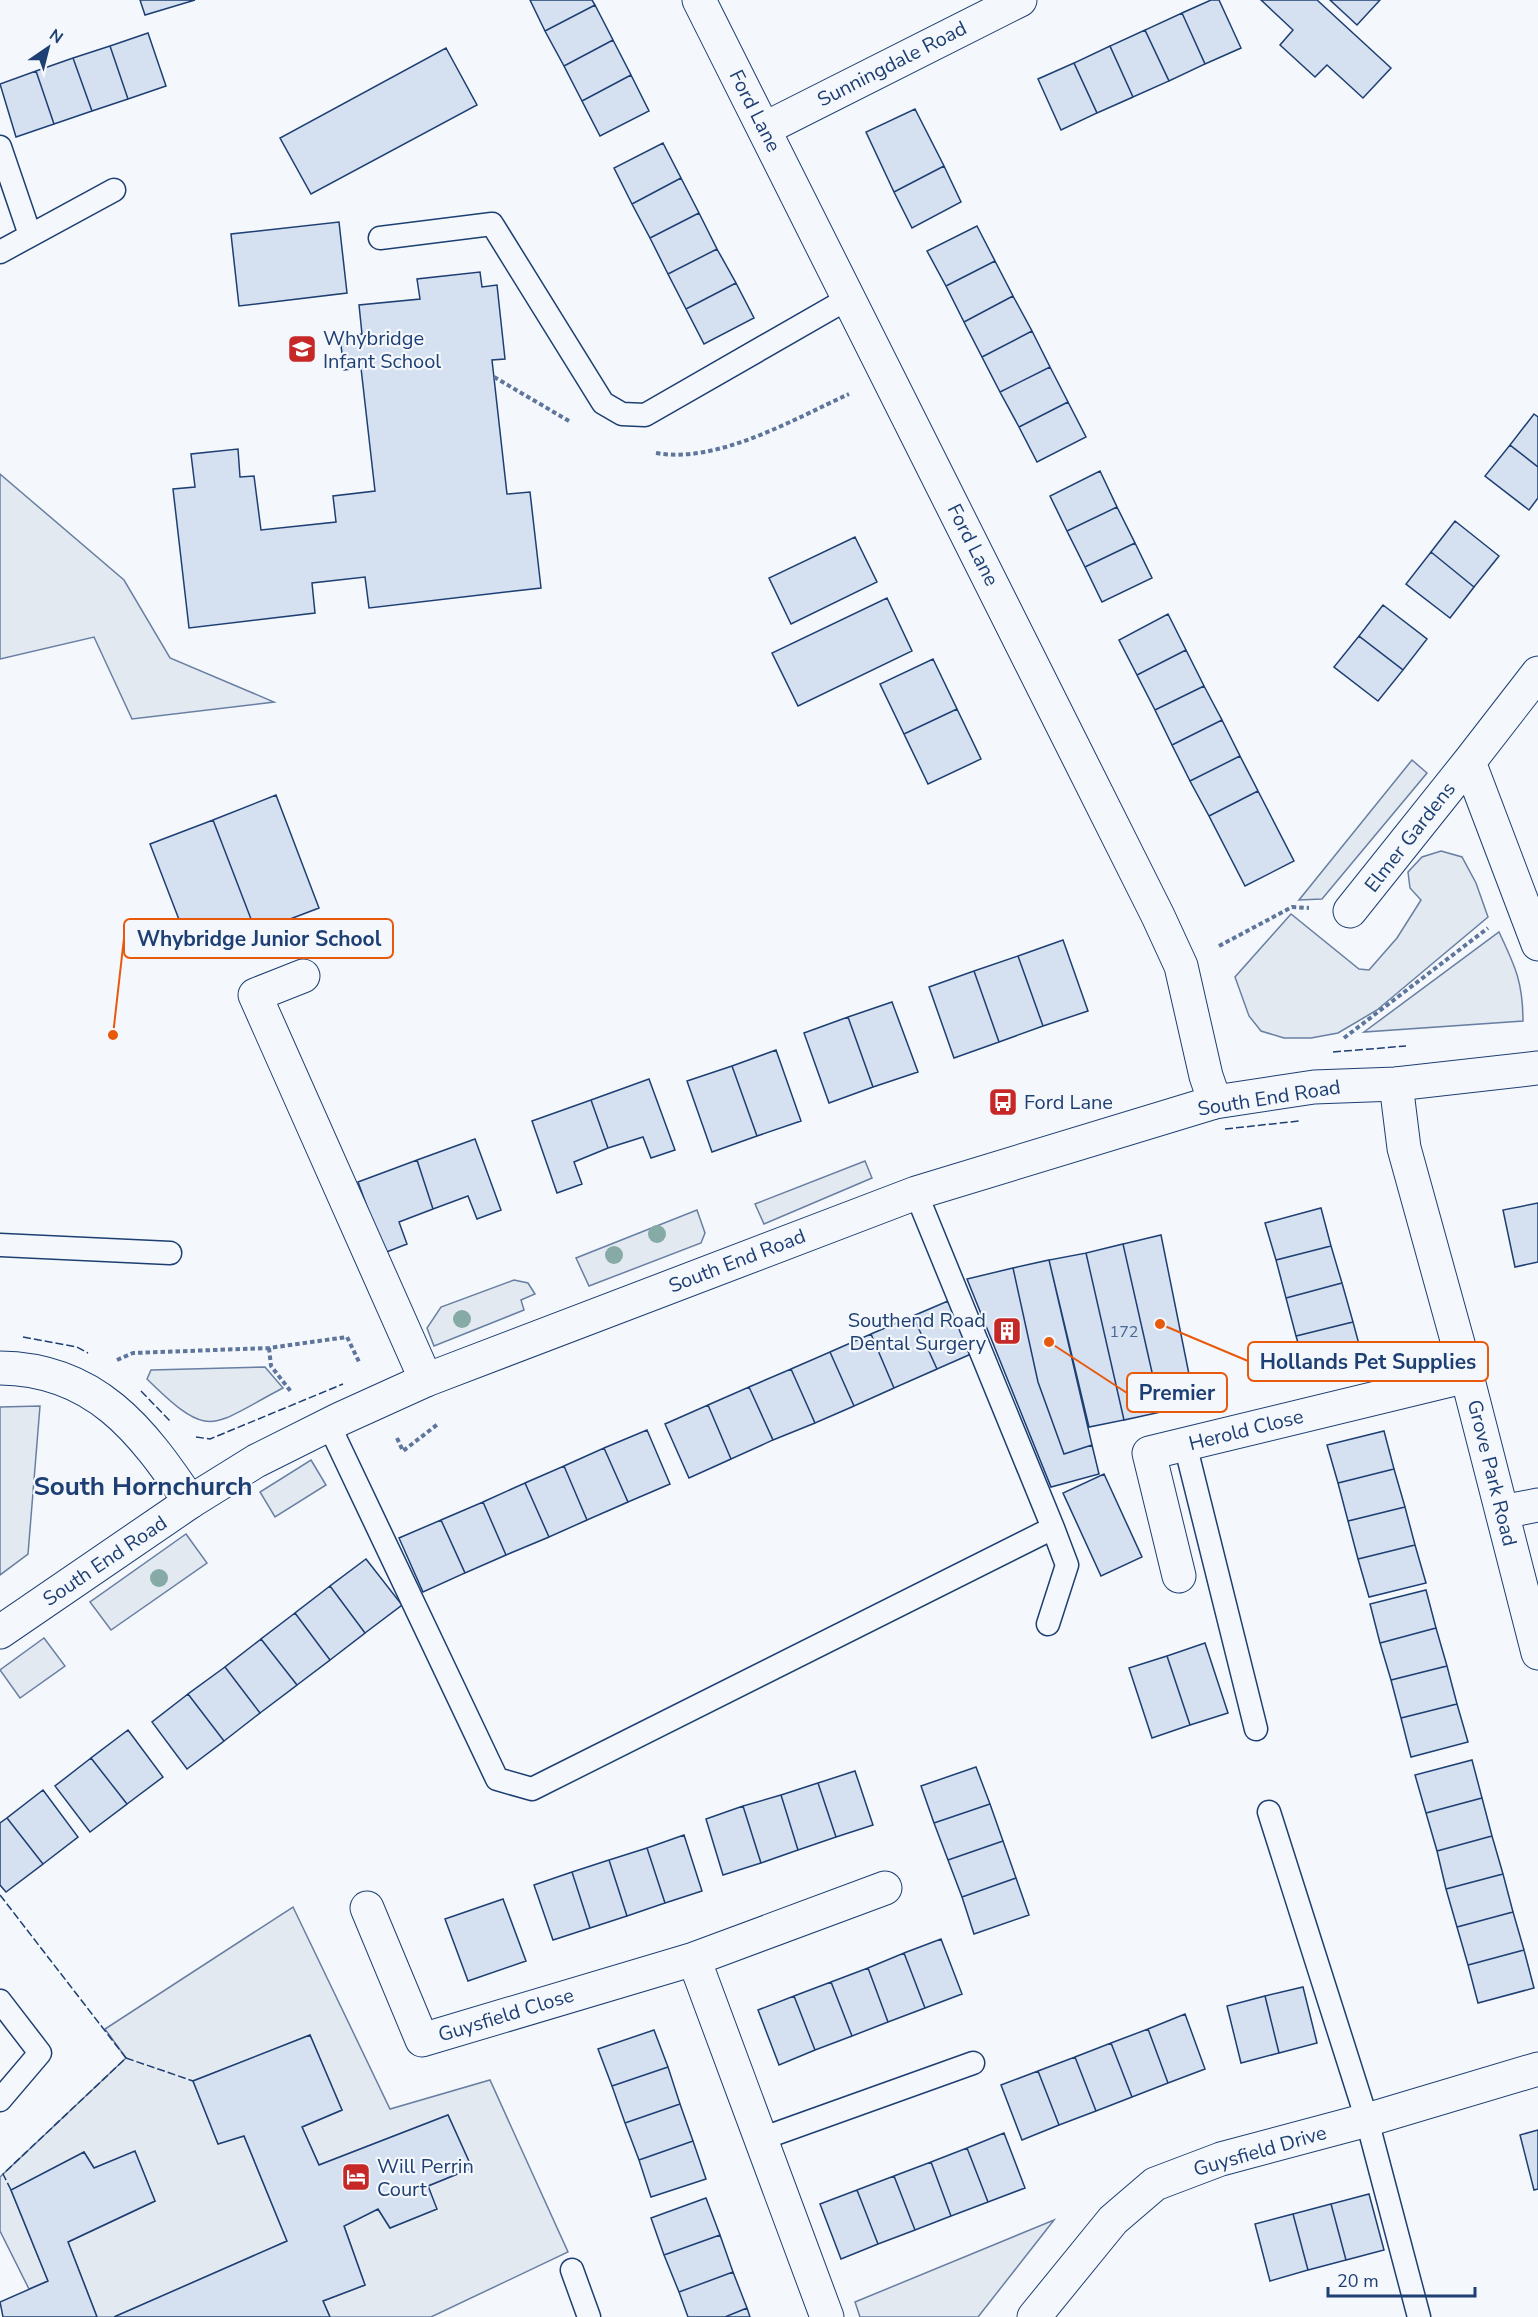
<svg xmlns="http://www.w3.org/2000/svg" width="1538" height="2317" viewBox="0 0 1538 2317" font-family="'Nunito Sans',sans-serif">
<rect width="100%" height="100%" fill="#f4f7fb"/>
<path fill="#e3e9f0" stroke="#687fa3" stroke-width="1.5" d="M 0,474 L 124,580 L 170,658 L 274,702 L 132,719 L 94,637 L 0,659 Z
M 1412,760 L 1427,773 L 1322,899 L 1299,900 Z
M 1441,851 L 1462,857 L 1476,883 L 1488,917 L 1377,1010 L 1338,1033 L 1311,1038 L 1284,1038 L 1261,1031 L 1249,1016 L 1235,977 L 1291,914 L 1359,969 L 1369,970 L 1397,938 L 1421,900 L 1410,888 L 1408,872 L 1422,857 Z
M 1499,932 C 1515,966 1523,982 1523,1021 L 1364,1032 Z
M 865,1161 L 872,1178 L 764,1224 L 755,1204 Z
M 697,1210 L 705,1233 L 701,1243 L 589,1286 L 576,1258 Z
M 514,1280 L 528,1283 L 535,1294 L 521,1300 L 524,1310 L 434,1346 L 427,1328 L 441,1307 Z
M 265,1367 L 283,1388 C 210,1426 211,1442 147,1379 L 151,1370 Z
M 40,1406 L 28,1554 L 0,1575 L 0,1407 Z
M 311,1460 L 326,1485 L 275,1517 L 260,1492 Z
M 186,1534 L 207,1563 L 111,1630 L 90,1602 Z
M 44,1638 L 65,1666 L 20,1698 L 0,1670 Z
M 293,1907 L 390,2109 L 490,2080 L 568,2252 L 431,2317 L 330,2317 L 323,2301 L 365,2285 L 344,2226 L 378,2209 L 390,2228 L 436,2209 L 428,2186 L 472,2168 L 448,2115 L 319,2165 L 302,2127 L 342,2110 L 310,2035 L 193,2081 L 218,2143 L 244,2136 L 287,2241 L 114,2317 L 97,2317 L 68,2242 L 155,2201 L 135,2152 L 94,2168 L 84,2152 L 11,2190 L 48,2281 L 29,2289 L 0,2231 L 0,2177 L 126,2058 L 105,2029 Z
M 1054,2220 L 978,2317 L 860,2317 L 855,2302 Z"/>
<path fill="#d5e0f0" stroke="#1d3f73" stroke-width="1.5" d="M 140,0 L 195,0 L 145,15 Z
M 530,0 L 592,0 L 595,5 L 545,31 Z
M 1211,0 L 1219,0 L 1241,48 L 1205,64 L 1182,13 Z
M 1261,0 L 1317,0 L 1391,68 L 1363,98 L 1327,65 L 1315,77 L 1280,45 L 1293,30 Z
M 1330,0 L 1380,0 L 1357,25 Z
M 595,5 L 613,40 L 564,66 L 545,31 Z
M 1182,13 L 1205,64 L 1169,81 L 1145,30 Z
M 1145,30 L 1169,81 L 1133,97 L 1110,46 Z
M 148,33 L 166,86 L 128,99 L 110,46 Z
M 613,40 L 631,75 L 582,101 L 564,66 Z
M 110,46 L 128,99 L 92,111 L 73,58 Z
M 1110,46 L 1133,97 L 1097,113 L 1074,63 Z
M 446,48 L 477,105 L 311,194 L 280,138 Z
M 73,58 L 92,111 L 54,124 L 36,71 Z
M 1074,63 L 1097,113 L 1061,130 L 1038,79 Z
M 36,71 L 54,124 L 16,137 L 0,84 Z
M 631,75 L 649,111 L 600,136 L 582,101 Z
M 915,109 L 944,166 L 894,192 L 866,132 Z
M 663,143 L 681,178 L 632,204 L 614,168 Z
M 944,166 L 961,202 L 912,228 L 894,192 Z
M 681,178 L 699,213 L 650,238 L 632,204 Z
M 699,213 L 717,249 L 668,274 L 650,238 Z
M 339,222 L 347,293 L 239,306 L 231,234 Z
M 977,226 L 995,261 L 946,286 L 927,251 Z
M 717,249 L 736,283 L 686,309 L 668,274 Z
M 995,261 L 1013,296 L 964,322 L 946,286 Z
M 480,272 L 482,287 L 497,285 L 505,359 L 492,360 L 507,494 L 530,492 L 541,588 L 369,608 L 365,577 L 312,583 L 315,613 L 189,628 L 173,489 L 195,487 L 191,454 L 238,449 L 240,477 L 254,476 L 261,530 L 336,522 L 333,496 L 375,491 L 361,368 L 344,370 L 340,337 L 362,334 L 359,305 L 420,299 L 417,279 Z
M 736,283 L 754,318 L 704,344 L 686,309 Z
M 1013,296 L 1032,331 L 982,357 L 964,322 Z
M 1032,331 L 1050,367 L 1000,392 L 982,357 Z
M 1050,367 L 1068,402 L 1019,427 L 1000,392 Z
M 1068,402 L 1086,437 L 1037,462 L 1019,427 Z
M 1534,414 L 1538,417 L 1538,467 L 1510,445 Z
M 1510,445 L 1538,467 L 1538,498 L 1529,510 L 1485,476 Z
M 1100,471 L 1117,507 L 1067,531 L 1050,496 Z
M 1117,507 L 1135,543 L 1085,567 L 1067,531 Z
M 1455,521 L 1499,556 L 1474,587 L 1431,552 Z
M 855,537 L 877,582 L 791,624 L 769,578 Z
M 1135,543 L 1152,578 L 1102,602 L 1085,567 Z
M 1431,552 L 1474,587 L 1450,618 L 1406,584 Z
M 887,598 L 912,651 L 798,706 L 772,653 Z
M 1383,605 L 1427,639 L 1403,670 L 1359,636 Z
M 1168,614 L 1186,650 L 1137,675 L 1119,640 Z
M 1359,636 L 1403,670 L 1378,701 L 1334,667 Z
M 1186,650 L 1204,686 L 1155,710 L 1137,675 Z
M 933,659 L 957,709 L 904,734 L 880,684 Z
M 1204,686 L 1222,720 L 1172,745 L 1155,710 Z
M 957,709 L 981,759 L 928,784 L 904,734 Z
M 1222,720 L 1240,756 L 1190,781 L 1172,745 Z
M 1240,756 L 1258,791 L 1209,816 L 1190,781 Z
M 1258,791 L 1294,861 L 1245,886 L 1209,816 Z
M 276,795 L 319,908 L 256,932 L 213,820 Z
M 213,820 L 256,932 L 193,956 L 150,844 Z
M 1063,940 L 1088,1011 L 1043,1026 L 1018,956 Z
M 1018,956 L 1043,1026 L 999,1042 L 974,971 Z
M 974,971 L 999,1042 L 954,1058 L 929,987 Z
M 892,1002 L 918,1072 L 873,1087 L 848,1017 Z
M 848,1017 L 873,1087 L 829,1103 L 804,1033 Z
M 776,1050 L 801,1121 L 757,1136 L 732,1066 Z
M 732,1066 L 757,1136 L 712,1152 L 687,1081 Z
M 649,1079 L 675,1150 L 651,1158 L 643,1137 L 608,1148 L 591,1100 Z
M 591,1100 L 608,1148 L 574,1162 L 582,1184 L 557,1193 L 532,1121 Z
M 475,1139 L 501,1210 L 477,1219 L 468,1196 L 433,1209 L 417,1160 Z
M 417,1160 L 433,1209 L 399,1222 L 407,1244 L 384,1253 L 358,1182 Z
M 1538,1203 L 1538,1262 L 1515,1267 L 1503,1210 Z
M 1321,1208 L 1331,1246 L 1276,1260 L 1265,1223 Z
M 1161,1235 L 1195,1404 L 1161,1412 L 1123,1244 Z
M 1123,1244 L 1161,1412 L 1124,1420 L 1086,1253 Z
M 1331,1246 L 1342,1283 L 1286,1298 L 1276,1260 Z
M 1086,1253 L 1124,1420 L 1089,1427 L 1049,1260 Z
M 1049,1260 L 1092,1445 L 1064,1454 L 1038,1382 L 1013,1268 Z
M 1013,1268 L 1038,1382 L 1064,1454 L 1092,1445 L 1099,1474 L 1051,1487 L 967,1279 Z
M 1342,1283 L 1353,1322 L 1296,1336 L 1286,1298 Z
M 948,1301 L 971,1354 L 937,1369 L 913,1316 Z
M 913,1316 L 937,1369 L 894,1388 L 871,1334 Z
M 1353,1322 L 1363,1359 L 1307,1374 L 1296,1336 Z
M 871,1334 L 894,1388 L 854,1406 L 830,1352 Z
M 830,1352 L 854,1406 L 815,1423 L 791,1369 Z
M 791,1369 L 815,1423 L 773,1440 L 749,1387 Z
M 749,1387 L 773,1440 L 731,1459 L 708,1405 Z
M 708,1405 L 731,1459 L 689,1478 L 665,1424 Z
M 647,1430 L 670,1484 L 628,1502 L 604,1448 Z
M 1384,1431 L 1394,1469 L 1338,1483 L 1327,1445 Z
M 604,1448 L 628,1502 L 587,1520 L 564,1466 Z
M 564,1466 L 587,1520 L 549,1537 L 525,1483 Z
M 1394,1469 L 1405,1507 L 1348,1521 L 1338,1483 Z
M 1104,1474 L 1142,1557 L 1101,1576 L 1063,1493 Z
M 525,1483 L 549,1537 L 506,1555 L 483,1502 Z
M 483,1502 L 506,1555 L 465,1573 L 441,1520 Z
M 1405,1507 L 1415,1545 L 1358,1559 L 1348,1521 Z
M 441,1520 L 465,1573 L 423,1592 L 399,1538 Z
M 1415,1545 L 1426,1583 L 1369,1597 L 1358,1559 Z
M 366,1559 L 402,1605 L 365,1633 L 330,1586 Z
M 330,1586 L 365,1633 L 330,1660 L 295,1613 Z
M 1426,1590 L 1436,1628 L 1380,1643 L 1370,1604 Z
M 295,1613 L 330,1660 L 297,1685 L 261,1639 Z
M 1436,1628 L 1447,1666 L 1391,1680 L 1380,1643 Z
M 261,1639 L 297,1685 L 260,1713 L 225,1667 Z
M 1205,1643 L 1228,1713 L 1190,1725 L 1167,1656 Z
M 1167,1656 L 1190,1725 L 1152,1738 L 1129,1668 Z
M 1447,1666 L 1457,1704 L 1401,1718 L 1391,1680 Z
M 225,1667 L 260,1713 L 224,1741 L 188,1694 Z
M 188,1694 L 224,1741 L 187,1769 L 152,1722 Z
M 1457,1704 L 1468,1742 L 1411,1757 L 1401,1718 Z
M 128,1730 L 163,1777 L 127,1804 L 91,1758 Z
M 91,1758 L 127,1804 L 90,1832 L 55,1786 Z
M 1472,1760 L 1482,1798 L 1426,1813 L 1415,1775 Z
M 976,1767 L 990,1804 L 934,1823 L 921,1786 Z
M 855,1771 L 873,1825 L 836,1837 L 818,1783 Z
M 818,1783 L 836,1837 L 798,1850 L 781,1795 Z
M 43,1790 L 78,1837 L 43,1864 L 7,1818 Z
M 781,1795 L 798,1850 L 761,1863 L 743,1806 Z
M 1482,1798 L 1492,1836 L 1437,1851 L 1426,1813 Z
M 990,1804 L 1003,1841 L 948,1860 L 934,1823 Z
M 743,1806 L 761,1863 L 723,1875 L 706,1819 Z
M 7,1818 L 43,1864 L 6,1892 L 0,1885 L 0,1823 Z
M 684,1835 L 702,1891 L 665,1903 L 647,1848 Z
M 1492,1836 L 1503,1874 L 1446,1889 L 1437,1851 Z
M 1003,1841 L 1016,1878 L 962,1897 L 948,1860 Z
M 647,1848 L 665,1903 L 627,1916 L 609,1860 Z
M 609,1860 L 627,1916 L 590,1928 L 572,1872 Z
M 572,1872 L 590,1928 L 553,1940 L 534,1885 Z
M 1503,1874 L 1513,1912 L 1457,1927 L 1446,1889 Z
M 1016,1878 L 1029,1915 L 974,1934 L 962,1897 Z
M 503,1899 L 526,1961 L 468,1981 L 445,1919 Z
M 1513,1912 L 1524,1950 L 1468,1965 L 1457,1927 Z
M 941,1939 L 962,1994 L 925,2008 L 904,1953 Z
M 1524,1950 L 1534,1988 L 1478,2003 L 1468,1965 Z
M 904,1953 L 925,2008 L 888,2022 L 868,1968 Z
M 868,1968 L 888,2022 L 852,2036 L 831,1982 Z
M 831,1982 L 852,2036 L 815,2050 L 794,1996 Z
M 1303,1987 L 1317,2043 L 1279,2053 L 1265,1996 Z
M 794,1996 L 815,2050 L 779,2065 L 758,2010 Z
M 1265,1996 L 1279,2053 L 1241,2063 L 1227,2006 Z
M 1185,2014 L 1205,2069 L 1168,2083 L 1148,2029 Z
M 1148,2029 L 1168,2083 L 1132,2097 L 1111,2043 Z
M 654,2030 L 668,2067 L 612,2086 L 598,2049 Z
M 310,2035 L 342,2110 L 302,2127 L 319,2165 L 448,2115 L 472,2168 L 428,2186 L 437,2209 L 390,2228 L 378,2209 L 344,2226 L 365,2285 L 323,2301 L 330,2317 L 114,2317 L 287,2241 L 244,2136 L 218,2144 L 193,2081 Z
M 1111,2043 L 1132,2097 L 1096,2111 L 1075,2057 Z
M 1075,2057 L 1096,2111 L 1059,2125 L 1038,2071 Z
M 668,2067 L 680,2104 L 625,2123 L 612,2086 Z
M 1038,2071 L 1059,2125 L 1022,2140 L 1001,2085 Z
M 680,2104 L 693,2141 L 639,2160 L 625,2123 Z
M 1538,2130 L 1538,2189 L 1534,2190 L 1520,2135 Z
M 1004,2133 L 1025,2188 L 988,2202 L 967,2148 Z
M 693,2141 L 706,2179 L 651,2197 L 639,2160 Z
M 967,2148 L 988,2202 L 951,2216 L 931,2162 Z
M 135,2151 L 155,2201 L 68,2242 L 97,2317 L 3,2317 L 0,2302 L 48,2281 L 11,2190 L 84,2152 L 94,2168 Z
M 931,2162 L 951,2216 L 915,2230 L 894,2176 Z
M 894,2176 L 915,2230 L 878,2244 L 857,2190 Z
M 857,2190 L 878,2244 L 841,2259 L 820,2204 Z
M 1369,2194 L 1384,2250 L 1346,2260 L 1331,2204 Z
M 706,2198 L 720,2235 L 664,2255 L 651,2218 Z
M 1331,2204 L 1346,2260 L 1308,2270 L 1293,2214 Z
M 1293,2214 L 1308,2270 L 1270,2281 L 1255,2224 Z
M 720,2235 L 733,2272 L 679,2292 L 664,2255 Z
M 733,2272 L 747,2308 L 725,2317 L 688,2317 L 679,2292 Z
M 747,2308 L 750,2317 L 725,2317 Z"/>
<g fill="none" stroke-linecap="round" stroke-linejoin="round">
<g stroke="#1d3f73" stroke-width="25">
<path id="lane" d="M 0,147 L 30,235
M 380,238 L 492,224 L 603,403 L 622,414 L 645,415 L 849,298
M 0,252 L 114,190
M 0,1245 L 170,1253
M 329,1425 L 497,1779 L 532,1789 L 1053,1528 L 916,1193
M 1185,1444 L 1256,1729
M 1048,1624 L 1067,1565 L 1053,1528
M 1269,1812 L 1367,2120 L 1419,2317
M 0,2001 L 40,2053 L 0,2100
M 761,2139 L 973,2063
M 572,2270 L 589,2317"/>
</g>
<g stroke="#1d3f73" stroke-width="35">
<path id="street" d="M 699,0 L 1158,916 L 1181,966 L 1206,1076 L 1215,1102
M 764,129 L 1020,0
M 1538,673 L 1469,762 L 1538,944
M 1350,911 L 1469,762
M 303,976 L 255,995 L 426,1380
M 1396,1084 L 1404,1148 L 1467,1376 L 1538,1653
M 0,1368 C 95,1369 142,1430 190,1502
M 1502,1512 L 1538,1505
M 1179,1576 L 1149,1453 L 1467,1376
M 367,1908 L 422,2040 L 694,1959 L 885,1888
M 694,1959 L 827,2317
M 1034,2317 L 1113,2220 L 1155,2184 L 1221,2159 L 1367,2120 L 1538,2069"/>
</g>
<g stroke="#1d3f73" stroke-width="35">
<path id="secondary" d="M 0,1632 L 190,1502 L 256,1461 L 340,1419 L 426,1380 L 916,1193 L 1215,1102 L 1314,1087 L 1396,1084 L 1538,1068"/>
</g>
<path stroke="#5e769c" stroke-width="4" stroke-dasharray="4.5 3" stroke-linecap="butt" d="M 494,377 L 569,421
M 656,453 C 718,464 794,419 849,394
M 1219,946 L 1292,907 L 1309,908
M 1344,1038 L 1488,928
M 269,1348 L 271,1366 L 292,1393
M 117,1360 L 133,1353 L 269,1348 L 347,1337 L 360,1364
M 397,1438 L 403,1451 L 438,1424"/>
<use href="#lane" stroke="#f4f7fb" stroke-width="22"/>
<use href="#street" stroke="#f4f7fb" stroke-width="33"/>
<use href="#secondary" stroke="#f4f7fb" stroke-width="33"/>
<path stroke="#1d3f73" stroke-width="1.5" stroke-dasharray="8 3" stroke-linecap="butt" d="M 1333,1052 L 1406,1046
M 1225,1129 L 1299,1121
M 23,1337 L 77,1347 L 88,1353
M 141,1391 L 171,1422
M 196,1437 L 210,1439 L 343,1384
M 0,1895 L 126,2058
M 11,2190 L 3,2174 L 126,2058 L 193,2081"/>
</g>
<g fill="#86aba6">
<circle cx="657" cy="1234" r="9"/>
<circle cx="614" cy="1255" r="9"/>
<circle cx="462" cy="1319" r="9"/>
<circle cx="159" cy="1578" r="9"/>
</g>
<defs>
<g id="school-square" transform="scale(1.5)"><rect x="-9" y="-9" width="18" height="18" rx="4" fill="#c62828" stroke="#f4f7fb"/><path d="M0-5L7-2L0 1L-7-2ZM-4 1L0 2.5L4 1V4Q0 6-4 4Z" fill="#fff"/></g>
<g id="bus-square" transform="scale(1.5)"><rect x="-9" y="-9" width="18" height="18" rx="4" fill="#c62828" stroke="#f4f7fb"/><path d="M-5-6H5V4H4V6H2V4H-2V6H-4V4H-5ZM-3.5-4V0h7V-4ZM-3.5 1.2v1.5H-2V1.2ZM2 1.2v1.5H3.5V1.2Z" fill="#fff"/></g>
<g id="building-square" transform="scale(1.5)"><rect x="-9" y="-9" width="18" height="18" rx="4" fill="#c62828" stroke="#f4f7fb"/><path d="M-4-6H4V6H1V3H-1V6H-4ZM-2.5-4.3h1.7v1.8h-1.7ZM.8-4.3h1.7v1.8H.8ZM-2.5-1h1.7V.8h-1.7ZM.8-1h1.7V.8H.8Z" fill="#fff"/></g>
<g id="hotel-square" transform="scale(1.5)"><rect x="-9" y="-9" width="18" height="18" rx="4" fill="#c62828" stroke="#f4f7fb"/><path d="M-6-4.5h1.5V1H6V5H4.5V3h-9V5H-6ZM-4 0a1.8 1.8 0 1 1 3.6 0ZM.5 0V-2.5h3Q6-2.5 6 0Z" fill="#fff"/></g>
</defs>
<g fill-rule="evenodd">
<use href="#school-square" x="302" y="349"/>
<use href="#bus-square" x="1003" y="1102"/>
<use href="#building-square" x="1007" y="1331"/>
<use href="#hotel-square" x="356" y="2177"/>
</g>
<g text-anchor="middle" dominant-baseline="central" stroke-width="4.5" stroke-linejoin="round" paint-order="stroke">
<g font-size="16" fill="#4b6792">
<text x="1124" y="1332">172</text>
</g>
<g font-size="20" fill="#1d3f73" stroke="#f4f7fb">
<text transform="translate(892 64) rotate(-27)">Sunningdale Road</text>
<text transform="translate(755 111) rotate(63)">Ford Lane</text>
<text transform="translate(973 545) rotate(63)">Ford Lane</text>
<text transform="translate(1410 837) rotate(-52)">Elmer Gardens</text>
<text transform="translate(1269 1098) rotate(-9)">South End Road</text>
<text transform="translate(737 1261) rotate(-21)">South End Road</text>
<text transform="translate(1246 1430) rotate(-14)">Herold Close</text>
<text transform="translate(1492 1473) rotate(76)">Grove Park Road</text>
<text transform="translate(105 1561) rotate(-34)">South End Road</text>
<text transform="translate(506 2015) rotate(-17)">Guysfield Close</text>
<text transform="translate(1260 2151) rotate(-16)">Guysfield Drive</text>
</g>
<g font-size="20" fill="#1d3f73" stroke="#f4f7fb" text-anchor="start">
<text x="323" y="338">Whybridge<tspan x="323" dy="23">Infant School</tspan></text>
<text x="1024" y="1102">Ford Lane</text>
<text x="986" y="1320" text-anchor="end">Southend Road<tspan x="986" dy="23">Dental Surgery</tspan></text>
<text x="377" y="2166">Will Perrin<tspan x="377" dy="23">Court</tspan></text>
</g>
<g font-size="26" font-weight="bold" fill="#1d3f73" stroke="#f4f7fb">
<text x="143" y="1486">South Hornchurch</text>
</g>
</g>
<path fill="none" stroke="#e8590c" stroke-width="2" d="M113 1035L124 938M1160 1324L1248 1361M1049 1342L1127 1393"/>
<g fill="#e8590c" stroke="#f4f7fb" stroke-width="2">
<circle cx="113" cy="1035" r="6"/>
<circle cx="1160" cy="1324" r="6"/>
<circle cx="1049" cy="1342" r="6"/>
</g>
<g fill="#f4f7fb" stroke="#e8590c" stroke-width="2">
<rect x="124" y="919" width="269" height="39" rx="6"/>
<rect x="1248" y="1342" width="240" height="39" rx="6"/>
<rect x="1127" y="1373" width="100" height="39" rx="6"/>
</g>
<g font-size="21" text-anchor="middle" font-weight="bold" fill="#1d3f73">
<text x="259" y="946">Whybridge Junior School</text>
<text x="1368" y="1369">Hollands Pet Supplies</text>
<text x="1177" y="1400">Premier</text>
</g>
<g transform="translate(48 48) rotate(35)" stroke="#f4f7fb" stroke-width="4.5" paint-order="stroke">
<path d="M0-4.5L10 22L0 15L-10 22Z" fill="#1d3f73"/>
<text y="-9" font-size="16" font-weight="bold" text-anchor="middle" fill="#1d3f73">N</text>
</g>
<path d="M1328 2287v9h147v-9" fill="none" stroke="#1d3f73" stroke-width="3"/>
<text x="1337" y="2287" font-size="18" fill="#1d3f73" stroke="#f4f7fb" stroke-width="4.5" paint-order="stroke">20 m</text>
</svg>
